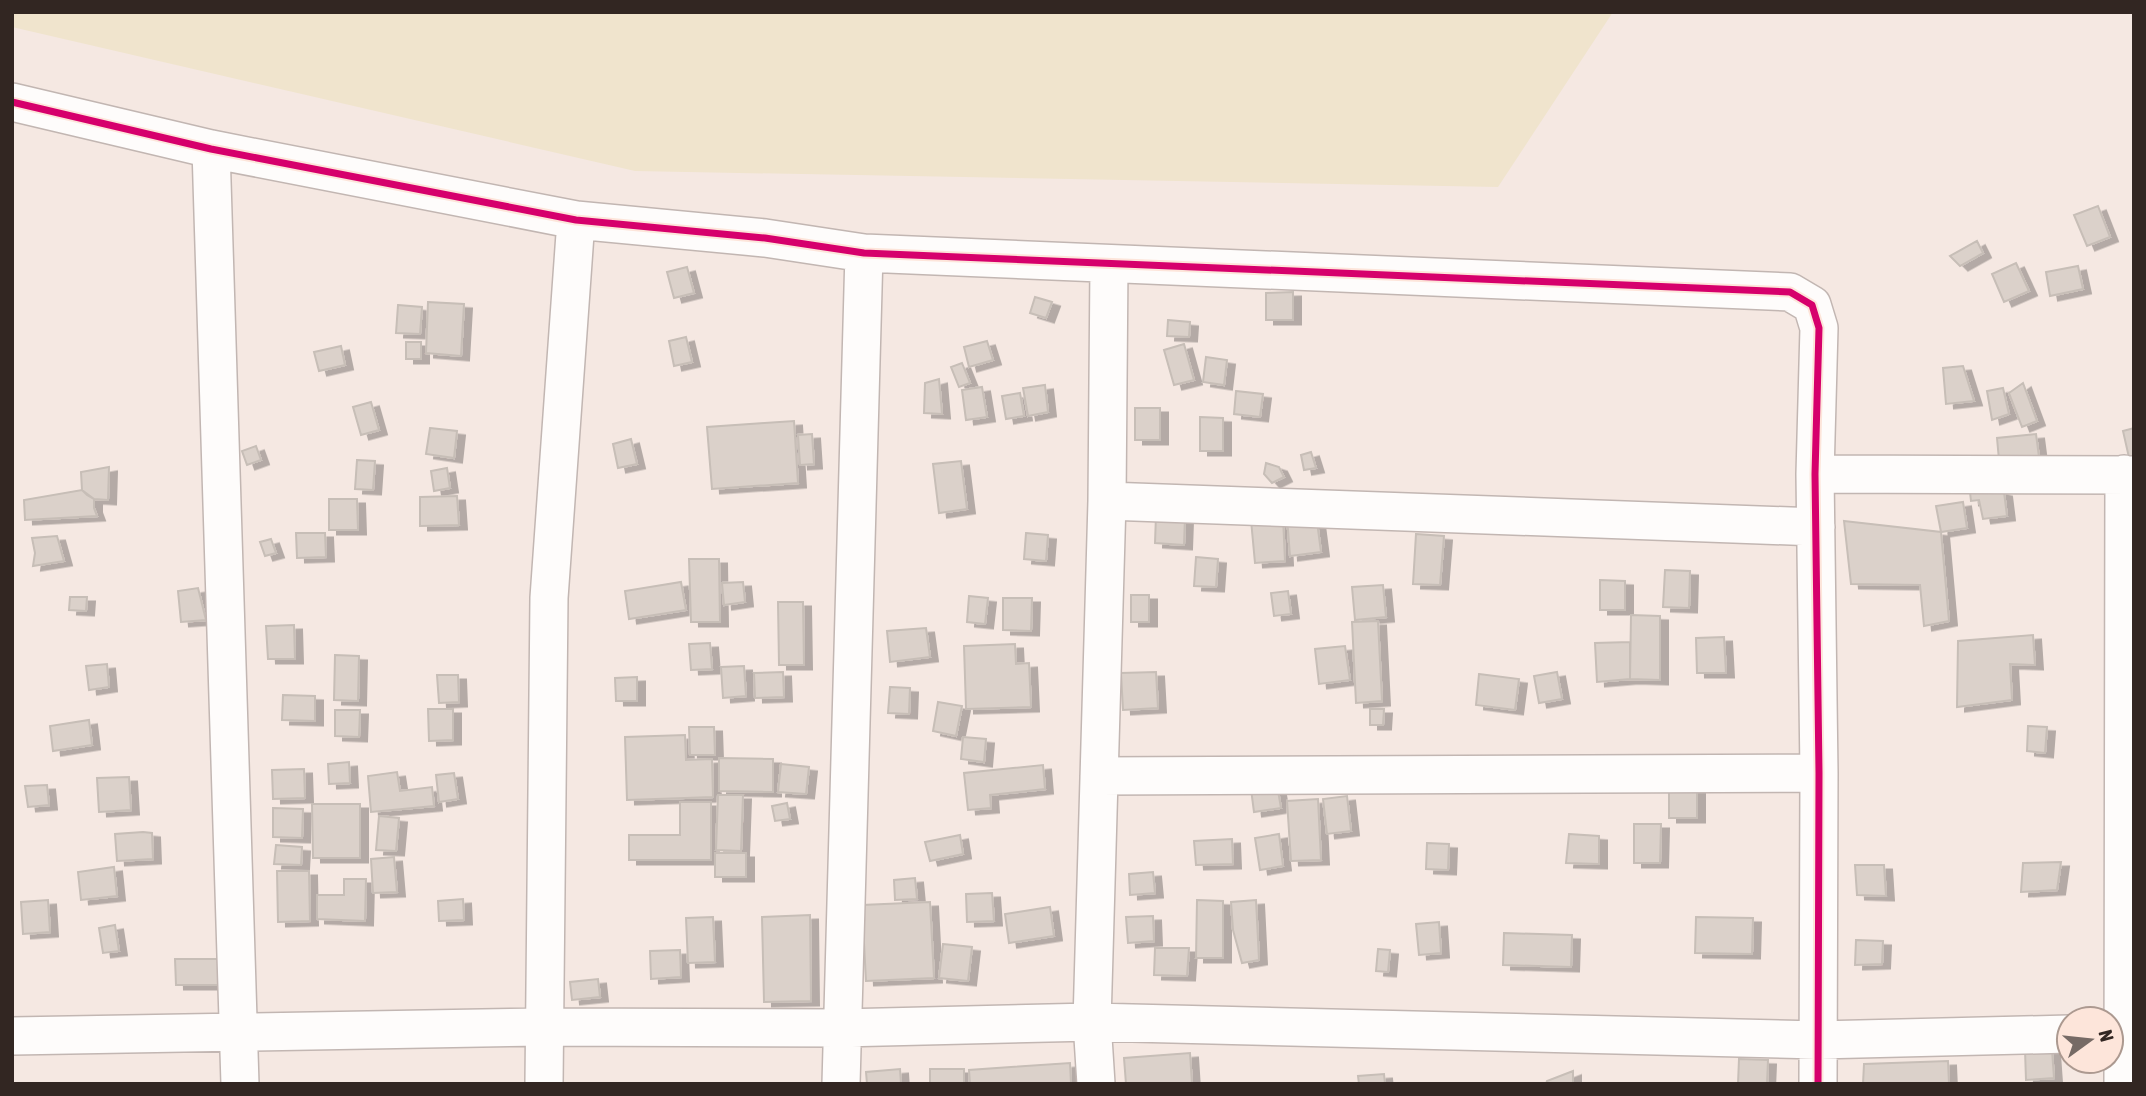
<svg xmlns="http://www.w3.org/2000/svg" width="2146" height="1096" viewBox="0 0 2146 1096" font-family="'Asap Condensed',sans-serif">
<defs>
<filter id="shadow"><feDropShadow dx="8" dy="4.5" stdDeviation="0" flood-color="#0004"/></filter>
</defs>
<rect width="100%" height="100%" fill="#f5e8e2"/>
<path fill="#f0e4cd" d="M 12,12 L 1613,12 L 1498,187 L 635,171 L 12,27 Z"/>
<path fill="#dbd1ca" stroke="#c7beb7" stroke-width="2" filter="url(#shadow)" d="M 2098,206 L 2110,237 L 2087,246 L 2074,215 Z
M 1977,241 L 1983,253 L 1960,266 L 1950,256 Z
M 2016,263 L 2029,291 L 2004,302 L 1992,274 Z
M 2078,266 L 2083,289 L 2050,296 L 2046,272 Z
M 687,267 L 694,293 L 674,298 L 667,272 Z
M 1293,292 L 1293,320 L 1266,320 L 1266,293 Z
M 1035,297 L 1052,302 L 1046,318 L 1030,313 Z
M 428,302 L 464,304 L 461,356 L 426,353 Z
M 398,305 L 422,307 L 420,334 L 396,333 Z
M 1168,320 L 1190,322 L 1189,337 L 1167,336 Z
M 686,337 L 692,362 L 674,366 L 669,341 Z
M 987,341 L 993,360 L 969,367 L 964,347 Z
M 406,342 L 421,342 L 421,359 L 406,359 Z
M 1184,344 L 1194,380 L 1174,385 L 1164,350 Z
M 341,346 L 345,365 L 319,371 L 314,352 Z
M 1206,357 L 1227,360 L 1224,385 L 1203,382 Z
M 962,363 L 970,383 L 959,387 L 951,367 Z
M 1963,366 L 1974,401 L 1946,404 L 1943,368 Z
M 939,379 L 942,414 L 924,413 L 925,383 Z
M 2023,383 L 2037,421 L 2022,427 L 2009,393 Z
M 1045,385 L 1048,412 L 1028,416 L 1023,388 Z
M 982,387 L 987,417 L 966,420 L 962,390 Z
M 2003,388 L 2009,414 L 1992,420 L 1987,391 Z
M 1236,391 L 1263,394 L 1260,417 L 1234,414 Z
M 1020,393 L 1024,416 L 1006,419 L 1002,396 Z
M 371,402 L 379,430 L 361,435 L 353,407 Z
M 1135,408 L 1160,408 L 1160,440 L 1135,440 Z
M 1200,417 L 1223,418 L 1223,451 L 1200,451 Z
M 794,421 L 798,483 L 712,489 L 707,427 Z
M 430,428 L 457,431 L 454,458 L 426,454 Z
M 2134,428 L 2134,462 L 2130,462 L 2123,431 Z
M 812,434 L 814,464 L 800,465 L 798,435 Z
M 2036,434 L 2039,457 L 1999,460 L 1997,438 Z
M 631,439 L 637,464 L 618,468 L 613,444 Z
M 256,446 L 261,460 L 247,465 L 242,451 Z
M 1311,452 L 1316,468 L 1304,470 L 1301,455 Z
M 357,460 L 375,461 L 373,490 L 355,489 Z
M 961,461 L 967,509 L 939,513 L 933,464 Z
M 1266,463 L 1279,467 L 1284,477 L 1272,483 L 1264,474 Z
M 109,467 L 108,500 L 94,499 L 87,495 L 82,490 L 81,472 Z
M 447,468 L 450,488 L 434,491 L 431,471 Z
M 1969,483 L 2004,492 L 2007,516 L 1983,519 L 1979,500 L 1971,501 Z
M 82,490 L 94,499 L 94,508 L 97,516 L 25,520 L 24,500 Z
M 457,496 L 459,525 L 420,526 L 420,497 Z
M 329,499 L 357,499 L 358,530 L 329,530 Z
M 1963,502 L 1967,528 L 1941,532 L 1936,506 Z
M 1316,514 L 1321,552 L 1290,556 L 1287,517 Z
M 1156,515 L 1185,517 L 1184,545 L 1155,543 Z
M 1283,517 L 1285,561 L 1255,563 L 1251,520 Z
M 1844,521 L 1941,532 L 1949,621 L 1924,626 L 1920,585 L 1851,584 Z
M 296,533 L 325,533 L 326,557 L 297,558 Z
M 1026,533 L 1048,535 L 1046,561 L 1024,559 Z
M 1416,534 L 1444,536 L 1440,585 L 1413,584 Z
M 57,536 L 64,561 L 33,566 L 35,553 L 32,538 Z
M 271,539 L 276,553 L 265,556 L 260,542 Z
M 1196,557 L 1218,559 L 1216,587 L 1194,586 Z
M 689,559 L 719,559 L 720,622 L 691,622 Z
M 1665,570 L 1690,571 L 1689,608 L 1663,607 Z
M 1600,580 L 1625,581 L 1625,610 L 1600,610 Z
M 681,582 L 686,610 L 629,619 L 625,591 Z
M 743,582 L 745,602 L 724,605 L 722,583 Z
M 1383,585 L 1386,617 L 1355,620 L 1352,587 Z
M 198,588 L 206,620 L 181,622 L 178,591 Z
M 1288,591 L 1291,614 L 1274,616 L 1271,593 Z
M 1131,595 L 1149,595 L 1149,622 L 1131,622 Z
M 969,596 L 988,598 L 985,624 L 967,622 Z
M 70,597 L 87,597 L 86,611 L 69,610 Z
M 1003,598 L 1032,598 L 1031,631 L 1003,630 Z
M 778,602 L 803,602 L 804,665 L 779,665 Z
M 1631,615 L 1660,616 L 1660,680 L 1630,679 Z
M 1378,621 L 1382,701 L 1356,703 L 1352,622 Z
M 294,625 L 295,659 L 268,659 L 266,626 Z
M 926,628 L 930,657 L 890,662 L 887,631 Z
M 2033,635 L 2035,665 L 2010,664 L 2012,700 L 1957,707 L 1958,641 Z
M 1724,637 L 1726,673 L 1697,673 L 1696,638 Z
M 1630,642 L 1630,679 L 1597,682 L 1595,643 Z
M 710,643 L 712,669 L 691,670 L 689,644 Z
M 1015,644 L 1016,664 L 1029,663 L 1031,707 L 966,709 L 964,646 Z
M 1345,646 L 1350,680 L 1319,684 L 1315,649 Z
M 335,655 L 359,656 L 358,701 L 334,700 Z
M 107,664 L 109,687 L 89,690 L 86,666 Z
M 744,666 L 746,696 L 723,698 L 721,667 Z
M 783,672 L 784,697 L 755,698 L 754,673 Z
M 1156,672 L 1158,708 L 1123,710 L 1121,673 Z
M 1557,672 L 1562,699 L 1539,703 L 1534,676 Z
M 1479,674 L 1519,679 L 1515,710 L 1476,705 Z
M 437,675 L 458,675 L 459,702 L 439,703 Z
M 637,677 L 637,701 L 616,701 L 615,678 Z
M 890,687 L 910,688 L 909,714 L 888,713 Z
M 283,695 L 315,696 L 315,721 L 282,720 Z
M 938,702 L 962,706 L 956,736 L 933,731 Z
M 428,709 L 453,709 L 453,740 L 429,741 Z
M 1370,709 L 1384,709 L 1383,725 L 1370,725 Z
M 335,710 L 360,710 L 359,737 L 335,736 Z
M 89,720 L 92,745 L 53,751 L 50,726 Z
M 2028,726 L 2047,727 L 2045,753 L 2027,751 Z
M 689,727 L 714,727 L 715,755 L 690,755 Z
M 685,735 L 686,760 L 712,759 L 713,797 L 627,800 L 625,737 Z
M 963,737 L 986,739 L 984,762 L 961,759 Z
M 719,758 L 773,759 L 773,792 L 719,791 Z
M 349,762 L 350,783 L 329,784 L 328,764 Z
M 781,764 L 809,767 L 806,794 L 778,792 Z
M 1043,765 L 1045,789 L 990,795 L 991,808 L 968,810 L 964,773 Z
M 304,769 L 305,798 L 273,799 L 272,770 Z
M 397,772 L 400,791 L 432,787 L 434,806 L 371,812 L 368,776 Z
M 454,773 L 458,799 L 439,802 L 436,775 Z
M 129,777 L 131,810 L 99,812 L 97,778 Z
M 47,785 L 49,805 L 28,807 L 25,786 Z
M 1277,785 L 1281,808 L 1254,812 L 1251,789 Z
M 1669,788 L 1697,788 L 1697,818 L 1669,818 Z
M 718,795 L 743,795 L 741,851 L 716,850 Z
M 1347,796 L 1351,831 L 1327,834 L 1323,799 Z
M 1318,799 L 1321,860 L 1291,861 L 1287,801 Z
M 680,802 L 711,802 L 711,860 L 629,860 L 629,835 L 680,835 Z
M 787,803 L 790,819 L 775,821 L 772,806 Z
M 312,804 L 360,804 L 360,858 L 313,858 Z
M 273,808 L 303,809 L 302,838 L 273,837 Z
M 379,816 L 399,818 L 396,851 L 376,850 Z
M 1634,824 L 1661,824 L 1660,863 L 1634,863 Z
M 143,832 L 152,833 L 153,859 L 117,861 L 115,834 Z
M 1279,834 L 1283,866 L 1260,870 L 1255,838 Z
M 1569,834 L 1599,836 L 1599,864 L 1566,863 Z
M 960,835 L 963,854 L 930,861 L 925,842 Z
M 1232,839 L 1233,864 L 1196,865 L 1194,841 Z
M 1427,843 L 1449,844 L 1448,870 L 1426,869 Z
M 276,845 L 302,847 L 301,865 L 274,864 Z
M 715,853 L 746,853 L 746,877 L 715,877 Z
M 394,857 L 397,892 L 373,893 L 371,859 Z
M 2061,862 L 2057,890 L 2021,892 L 2023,863 Z
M 1855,865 L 1884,865 L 1886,896 L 1857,895 Z
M 114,867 L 117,896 L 81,900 L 78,872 Z
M 277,871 L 309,871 L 310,921 L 278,922 Z
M 1153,872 L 1155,893 L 1130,895 L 1129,874 Z
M 915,878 L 917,899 L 895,900 L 894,880 Z
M 344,879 L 366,879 L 365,921 L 317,919 L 317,895 L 344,895 Z
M 992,893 L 994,921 L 967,922 L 966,894 Z
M 463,899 L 464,920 L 439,921 L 438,901 Z
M 48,900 L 50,932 L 23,934 L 21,902 Z
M 1197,900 L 1223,901 L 1223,958 L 1196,958 Z
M 1256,900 L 1259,960 L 1242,963 L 1233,930 L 1231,902 Z
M 930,902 L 934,978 L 866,981 L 862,905 Z
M 1050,907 L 1054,936 L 1009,943 L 1005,914 Z
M 810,915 L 811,1001 L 764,1002 L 762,917 Z
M 1153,916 L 1154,941 L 1128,943 L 1126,917 Z
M 713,917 L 715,962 L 688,963 L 686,918 Z
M 1696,917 L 1753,918 L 1752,954 L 1695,953 Z
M 1439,922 L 1441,953 L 1419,955 L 1416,924 Z
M 115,925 L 119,951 L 103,953 L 99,928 Z
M 1504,933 L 1572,935 L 1571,967 L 1503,965 Z
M 1856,940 L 1883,941 L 1882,964 L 1855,965 Z
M 943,944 L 972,947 L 968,981 L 939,978 Z
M 1155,948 L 1189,948 L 1187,976 L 1154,975 Z
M 1378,949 L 1390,950 L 1388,972 L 1376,971 Z
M 680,950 L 681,977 L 651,979 L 650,951 Z
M 175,959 L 220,959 L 220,985 L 176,985 Z
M 598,979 L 600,997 L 572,1000 L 570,982 Z
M 2025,1050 L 2052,1050 L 2054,1078 L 2026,1080 Z
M 1190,1053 L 1192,1084 L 1126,1084 L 1124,1058 Z
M 1739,1059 L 1768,1060 L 1767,1084 L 1738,1084 Z
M 1948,1061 L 1949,1084 L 1863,1084 L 1864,1064 Z
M 1070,1063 L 1071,1084 L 970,1084 L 969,1070 Z
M 900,1069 L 901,1084 L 867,1084 L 866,1072 Z
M 930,1069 L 964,1069 L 964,1084 L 930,1084 Z
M 1573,1071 L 1573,1084 L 1546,1084 L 1547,1081 Z
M 1384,1074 L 1385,1084 L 1359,1084 L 1358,1076 Z"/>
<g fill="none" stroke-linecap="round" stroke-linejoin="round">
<g stroke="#c2b6b2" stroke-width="40">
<path id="minor" d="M 12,102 L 211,149 L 576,220 L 765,238 L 864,253 L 1790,292 L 1812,305 L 1819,328 L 1815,474 L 1819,773 L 1818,1084
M 211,149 L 240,1084
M 1815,474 L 2134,475
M 1107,501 L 1816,527
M 1099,776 L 1819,773
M 12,1036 L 543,1027 L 841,1028 L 1092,1022 L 1818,1040 L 2069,1034
M 544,1084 L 549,598 L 576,220
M 841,1084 L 864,253
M 1096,1084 L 1092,1022 L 1107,501 L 1109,264
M 2123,1084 L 2124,474"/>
</g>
<use href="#minor" stroke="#fefcfb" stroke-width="37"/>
<g stroke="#fde5da" stroke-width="11">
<path id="cycleway" d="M 12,102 L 211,149 L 576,220 L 765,238 L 864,253 L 1790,292 L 1812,305 L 1819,328 L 1815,474 L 1819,773 L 1818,1084"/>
</g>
<use href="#cycleway" stroke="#d6006c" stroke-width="7"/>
</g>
<rect width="2146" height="1096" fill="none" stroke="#322622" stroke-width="28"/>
<g transform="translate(2090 1040) rotate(75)"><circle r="33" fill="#fde5da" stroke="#ac9990" stroke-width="2"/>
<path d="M0-5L12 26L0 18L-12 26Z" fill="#766a65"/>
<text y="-10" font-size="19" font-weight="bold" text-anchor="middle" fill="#322622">N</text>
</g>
</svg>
